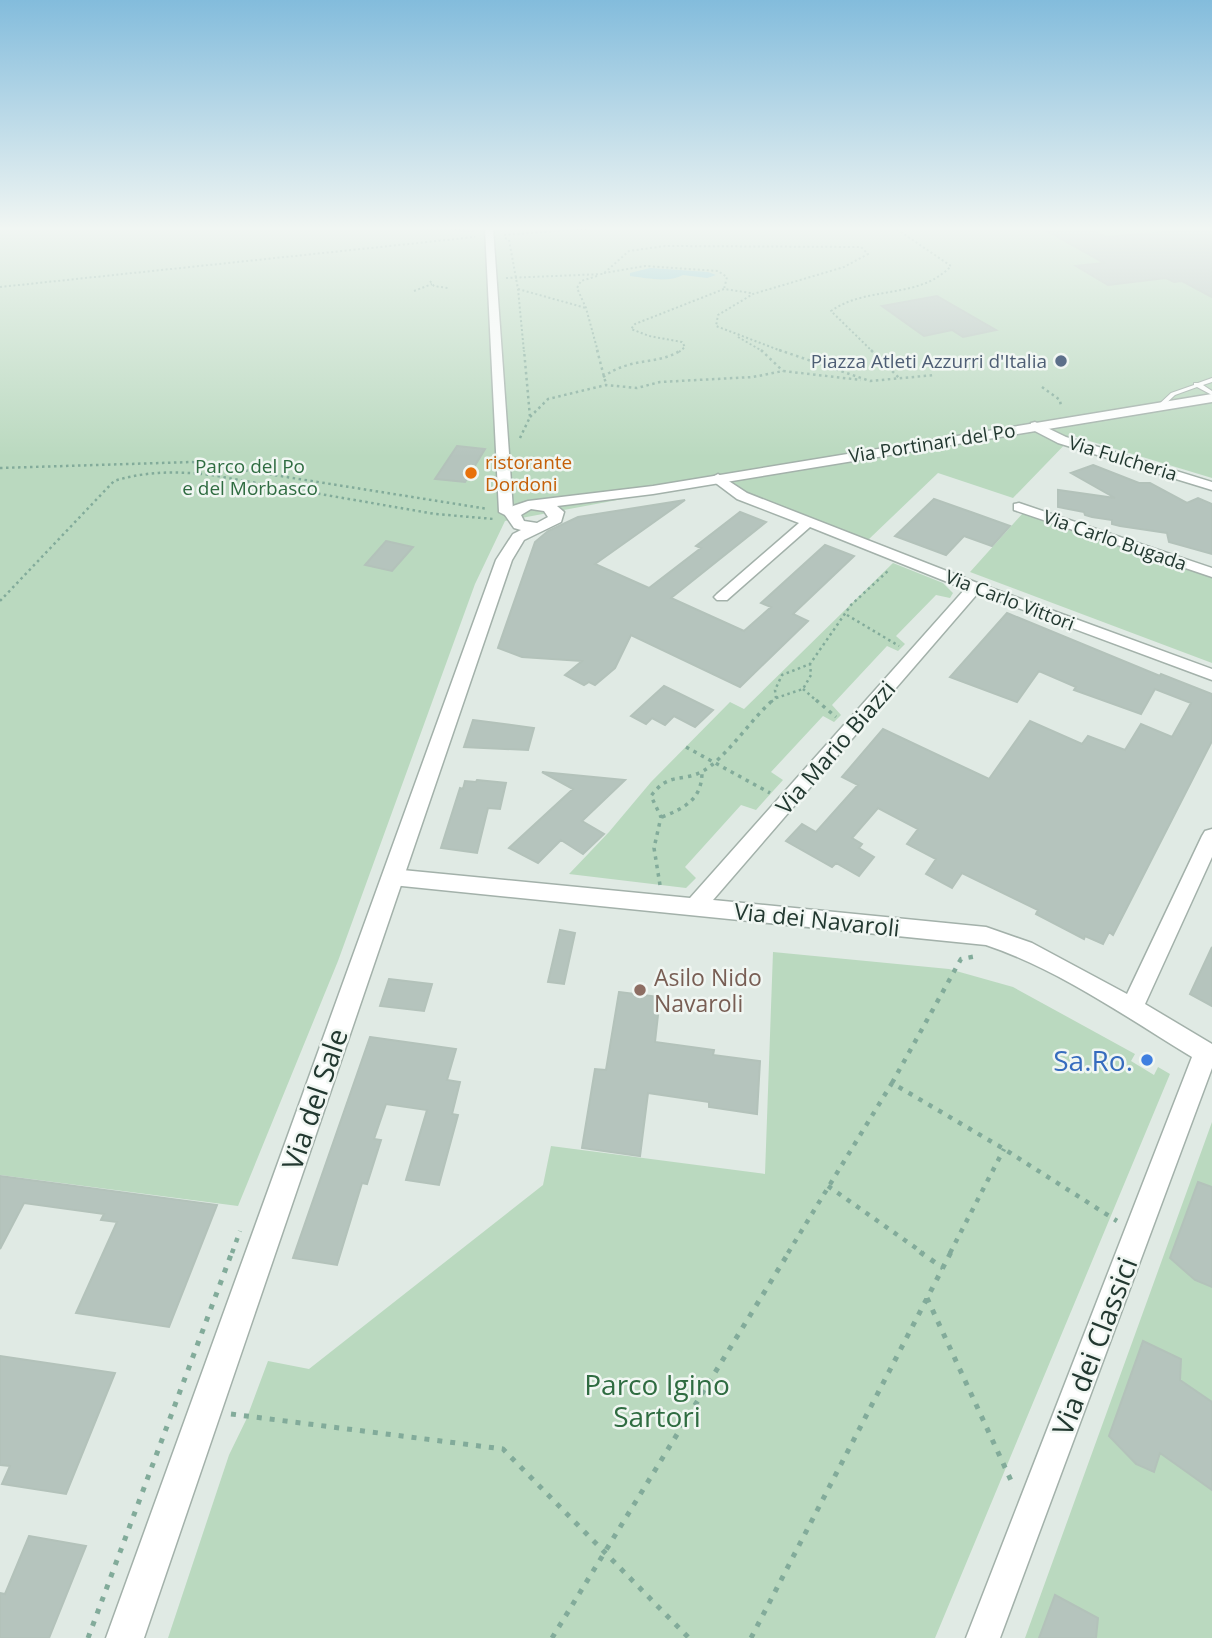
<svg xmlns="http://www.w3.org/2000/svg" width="1212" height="1638" viewBox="0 0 1212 1638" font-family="'Open Sans',sans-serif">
<rect width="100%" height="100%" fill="#e0eae4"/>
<path fill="#bad9bf" d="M 0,228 L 1212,228 L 1212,478 L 1073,436 L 1013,498 L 938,473 L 868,540 L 719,481 L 505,521 L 475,584 L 338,961 L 238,1206 L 0,1175 Z
M 1023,513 L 1212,578 L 1212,663 L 970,572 Z
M 893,563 L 943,583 L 953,593 L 950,598 L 936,595 L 896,636 L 905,644 L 898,651 L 887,646 L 832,705 L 841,715 L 834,722 L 823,716 L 771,772 L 783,780 L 756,810 L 741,805 L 685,867 L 696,878 L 686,888 L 569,874 L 609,832 L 651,782 L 730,702 L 744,709 Z
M 773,952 L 949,969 L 1013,987 L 1135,1054 L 1131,1061 L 1154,1075 L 1158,1067 L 1170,1074 L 935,1638 L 168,1638 L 229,1455 L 246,1420 L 268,1361 L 309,1369 L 543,1185 L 551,1146 L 765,1174 Z
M 1212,1122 L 1212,1187 L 1198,1182 L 1170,1258 L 1195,1280 L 1211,1286 L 1212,1284 L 1212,1402 L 1180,1380 L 1181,1359 L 1143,1342 L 1109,1436 L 1136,1464 L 1154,1472 L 1160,1453 L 1212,1490 L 1212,1638 L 1096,1638 L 1098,1618 L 1055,1595 L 1039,1638 L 1025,1638 Z"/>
<path fill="#8bc8cb" d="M 650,268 L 708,272 L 716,275 L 707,278 L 683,275 C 669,283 646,278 630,276 L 630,273 Z"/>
<path fill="#b5c4bd" stroke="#b3c2ba" stroke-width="2" d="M 1042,228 L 1088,228 L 1106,237 L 1212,228 L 1212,297 L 1182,281 L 1174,282 L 1166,278 L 1108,285 L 1076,266 L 1104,263 Z
M 937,296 L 996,330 L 963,337 L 952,330 L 924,336 L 882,306 Z
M 457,446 L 485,449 L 465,482 L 435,479 Z
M 1093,465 L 1139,483 L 1150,483 L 1187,503 L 1198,498 L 1212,504 L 1212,554 L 1169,542 L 1167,533 L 1120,526 L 1112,524 L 1112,520 L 1092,517 L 1085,515 L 1084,512 L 1058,507 L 1058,490 L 1115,498 L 1071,473 Z
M 934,499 L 971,512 L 1010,526 L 992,546 L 964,536 L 946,555 L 895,536 Z
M 685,500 L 595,564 L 649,588 L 701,548 L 696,546 L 740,512 L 766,522 L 671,598 L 744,631 L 771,607 L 761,603 L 825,545 L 854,556 L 793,614 L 808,621 L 740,687 L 631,635 L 615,668 L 595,685 L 589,682 L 584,685 L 565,675 L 582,661 L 522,657 L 498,648 L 535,542 L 548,531 L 578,517 Z
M 386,541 L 413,547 L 392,571 L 365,565 Z
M 1007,613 L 1160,676 L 1161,674 L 1212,694 L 1212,741 L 1113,935 L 1109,932 L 1103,944 L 1085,936 L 1084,939 L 1036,914 L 1038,910 L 962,873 L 952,888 L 926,874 L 936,859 L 907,844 L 918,829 L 878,808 L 852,838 L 862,844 L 859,848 L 874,857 L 859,876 L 836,863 L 832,867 L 786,841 L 802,824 L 816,832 L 858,785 L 842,777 L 883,729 L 989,779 L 1030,721 L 1082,744 L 1088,736 L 1125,750 L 1141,724 L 1172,737 L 1191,703 L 1155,689 L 1141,714 L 1074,690 L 1076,687 L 1039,671 L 1017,702 L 950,677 Z
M 664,686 L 713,710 L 695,727 L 674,716 L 665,725 L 652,718 L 646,724 L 631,716 Z
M 473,720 L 534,728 L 528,750 L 464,747 Z
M 542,772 L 625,780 L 582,821 L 604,834 L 583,854 L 561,840 L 538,863 L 509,848 L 573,789 Z
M 477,780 L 506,783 L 500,809 L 488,808 L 477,853 L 441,848 L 460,788 L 463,789 L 465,781 L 476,782 Z
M 560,930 L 575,933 L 564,984 L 548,982 Z
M 1212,947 L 1212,1006 L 1190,994 Z
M 389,979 L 432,984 L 424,1011 L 380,1006 Z
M 619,992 L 660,997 L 655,1042 L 714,1050 L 713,1055 L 760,1061 L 757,1114 L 709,1107 L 709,1102 L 648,1093 L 640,1156 L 582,1148 L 595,1069 L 606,1070 Z
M 370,1037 L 456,1049 L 447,1080 L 460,1082 L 452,1114 L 458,1115 L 439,1185 L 406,1180 L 427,1110 L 386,1104 L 374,1139 L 381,1140 L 367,1184 L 362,1183 L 337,1265 L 293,1258 Z
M 0,1176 L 217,1205 L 169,1327 L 76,1313 L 117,1222 L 101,1220 L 104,1214 L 24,1203 L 0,1249 Z
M 1198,1182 L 1212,1187 L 1212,1287 L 1195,1280 L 1170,1258 Z
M 1143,1341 L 1181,1359 L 1180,1380 L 1212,1402 L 1212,1490 L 1160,1453 L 1154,1472 L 1136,1464 L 1109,1436 Z
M 0,1356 L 115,1373 L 66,1494 L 2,1484 L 10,1466 L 0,1465 Z
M 29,1536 L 86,1546 L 49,1638 L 0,1638 L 0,1593 L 5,1594 Z
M 1055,1595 L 1098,1618 L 1096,1638 L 1039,1638 Z"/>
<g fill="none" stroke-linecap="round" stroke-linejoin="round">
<g stroke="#a3b1aa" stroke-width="2">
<path id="service" d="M 1212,378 L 1212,382 L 1203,385 L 1212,391 L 1212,395 L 1197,387 L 1175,395 L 1161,408 L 1156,407 L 1171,393 L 1194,385 L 1194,383 L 1198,383 Z"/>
</g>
<g stroke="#a3b1aa" stroke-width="3">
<path id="minor" d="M 485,228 L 493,228 L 513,510 L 520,515 L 513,519 L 499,512 Z
M 1035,422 L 1066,437 L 1212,482 L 1212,490 L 1058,443 L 1031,429 L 1031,423 Z
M 718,474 L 747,493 L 980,584 L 1212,669 L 1212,680 L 978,593 L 713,900 L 986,927 L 1032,943 L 1127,994 L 1202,836 L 1205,831 L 1212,829 L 1212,857 L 1145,1004 L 1212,1044 L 1212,1068 L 1000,1638 L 966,1638 L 1192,1057 C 1126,1017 1060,970 986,945 L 392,885 L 385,883 L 382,877 L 385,871 L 392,869 L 690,898 L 965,589 L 810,527 L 727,600 L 717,600 L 714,597 L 717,594 L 799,523 L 737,499 L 713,481 L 711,478 Z
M 1019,503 L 1212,568 L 1212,577 L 1014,510 L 1014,504 Z"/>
</g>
<g stroke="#a3b1aa" stroke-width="3">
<path id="tertiary" d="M 1212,394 L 1212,402 L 653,494 L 557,506 L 564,512 L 561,522 L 524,540 L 512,560 L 144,1638 L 106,1638 L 496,560 L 513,534 L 521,530 L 514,528 L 505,515 L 513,506 L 528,501 L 653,486 ZM 531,509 L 544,511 L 548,517 L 537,523 L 524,521 L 521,515 Z"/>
</g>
<path stroke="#82ab9a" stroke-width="2" stroke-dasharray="2 2.5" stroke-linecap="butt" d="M 418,228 L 475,231
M 504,235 L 596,228
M 505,238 L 509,240 L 518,289 L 524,352
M 604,273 L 645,266 L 718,271 L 727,277 L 724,289
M 597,276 L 581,281 L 577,288 L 586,308 L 598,352
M 506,278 L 603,274 L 629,251 L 665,246 L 861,247 L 868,254 L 844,267 L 753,294 L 718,315 L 716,326 L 784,352
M 430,281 L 434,286 L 448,288
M 0,287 L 475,237
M 518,289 L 586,308
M 414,291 L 432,284
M 738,337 L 764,352
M 679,352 L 685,347 L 682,342 L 649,336 L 631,329 L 635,324 L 724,289 L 751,293
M 873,352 L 831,311 C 868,285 919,300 951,266 L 895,228"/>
<path stroke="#82ab9a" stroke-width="2.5" stroke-dasharray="2.5 3.5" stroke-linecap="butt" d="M 597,350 L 606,384
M 761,350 L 783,371
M 779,350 L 870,381 L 935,375
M 871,350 L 900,379
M 603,377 C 632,356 657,366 681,350
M 1042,387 L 1060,400 L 1061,407
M 530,417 L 548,399 L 606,385 L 637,388 L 660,382 L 753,377 L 783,371 L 861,380
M 520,438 L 530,417 L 524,350
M 0,468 L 192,462 L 488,509
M 0,601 L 114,481 C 146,471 178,471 211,475 L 435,514 L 494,519
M 847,615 L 899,646
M 803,689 L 818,702
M 776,698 L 803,689 L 811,675 L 810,664
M 771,702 L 776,698 L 775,690 L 782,675 L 810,664 L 851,605 L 889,570"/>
<path stroke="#82ab9a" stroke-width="3.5" stroke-dasharray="3.5 5" stroke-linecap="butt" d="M 816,700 L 836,717
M 686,747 L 770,793
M 662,817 C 685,808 702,799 702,772
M 660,885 L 654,848 L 661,817 L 651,796 C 669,771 682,783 703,771 C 726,758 751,719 773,700"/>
<path stroke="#82ab9a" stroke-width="4.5" stroke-dasharray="4.5 7" stroke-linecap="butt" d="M 892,1083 L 961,959 L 977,956
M 828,1186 L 923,1253
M 232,1253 L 240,1231
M 788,1253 L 892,1083 L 1004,1149 L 1117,1221
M 950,1253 L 1004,1149"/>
<path stroke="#82ab9a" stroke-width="5" stroke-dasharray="5 8" stroke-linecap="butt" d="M 920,1252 L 943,1268
M 927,1298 L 1014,1487
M 231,1414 L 503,1449 L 689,1638
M 88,1638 L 232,1252
M 552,1638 L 789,1252
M 751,1638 L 951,1252"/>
<use href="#service" fill="#fff" fill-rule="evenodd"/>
<use href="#minor" fill="#fff" fill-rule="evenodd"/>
<use href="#tertiary" fill="#fff" fill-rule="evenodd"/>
</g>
<linearGradient id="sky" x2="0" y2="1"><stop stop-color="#83bcdc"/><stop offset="0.5" stop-color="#f1f6f3"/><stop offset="1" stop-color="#f1f6f3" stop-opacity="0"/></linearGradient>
<rect width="1212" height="457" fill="url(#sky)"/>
<circle fill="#5c6f8a" stroke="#f0f6f2" stroke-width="2.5" cx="1061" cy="361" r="7"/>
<circle fill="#e8710a" stroke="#f0f6f2" stroke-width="2.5" cx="471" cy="473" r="7"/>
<circle fill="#8d6e63" stroke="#f0f6f2" stroke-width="2.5" cx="640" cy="990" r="7"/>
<circle fill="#3f7fe0" stroke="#f0f6f2" stroke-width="2.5" cx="1147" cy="1060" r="7"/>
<g text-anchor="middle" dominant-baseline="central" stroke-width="5" stroke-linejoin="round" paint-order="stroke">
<g font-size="19" fill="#4e5e75" stroke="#f0f6f2" text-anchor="end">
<text x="1047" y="361">Piazza Atleti Azzurri d'Italia</text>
</g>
<g font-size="19" fill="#223830" stroke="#f0f6f2">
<text transform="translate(932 443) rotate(-9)">Via Portinari del Po</text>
<text transform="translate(1123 458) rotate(17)">Via Fulcheria</text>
<text transform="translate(1115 540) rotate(19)">Via Carlo Bugada</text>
<text transform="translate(1010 600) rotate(21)">Via Carlo Vittori</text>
</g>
<g font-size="19" fill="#c56008" stroke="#f0f6f2" text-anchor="start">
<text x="485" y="462">ristorante<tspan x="485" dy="22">Dordoni</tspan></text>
</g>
<g font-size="19" fill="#2f6c41" stroke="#f0f6f2">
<text x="250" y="466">Parco del Po<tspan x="250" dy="22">e del Morbasco</tspan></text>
</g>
<g font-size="23" fill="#223830" stroke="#f0f6f2">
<text transform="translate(835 747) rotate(-49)">Via Mario Biazzi</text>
<text transform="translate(817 919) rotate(6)">Via dei Navaroli</text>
</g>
<g font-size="23" fill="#785e54" stroke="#f0f6f2" text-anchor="start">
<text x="654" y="977">Asilo Nido<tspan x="654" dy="26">Navaroli</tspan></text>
</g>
<g font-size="28" fill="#366cbe" stroke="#f0f6f2" text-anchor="end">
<text x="1133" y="1060">Sa.Ro.</text>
</g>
<g font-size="28" fill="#223830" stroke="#f0f6f2">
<text transform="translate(314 1099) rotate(-71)">Via del Sale</text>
<text transform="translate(1094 1346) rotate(-69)">Via dei Classici</text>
</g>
<g font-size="28" fill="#2f6c41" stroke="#f0f6f2">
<text x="657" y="1384">Parco Igino<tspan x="657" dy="32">Sartori</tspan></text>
</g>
</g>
</svg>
